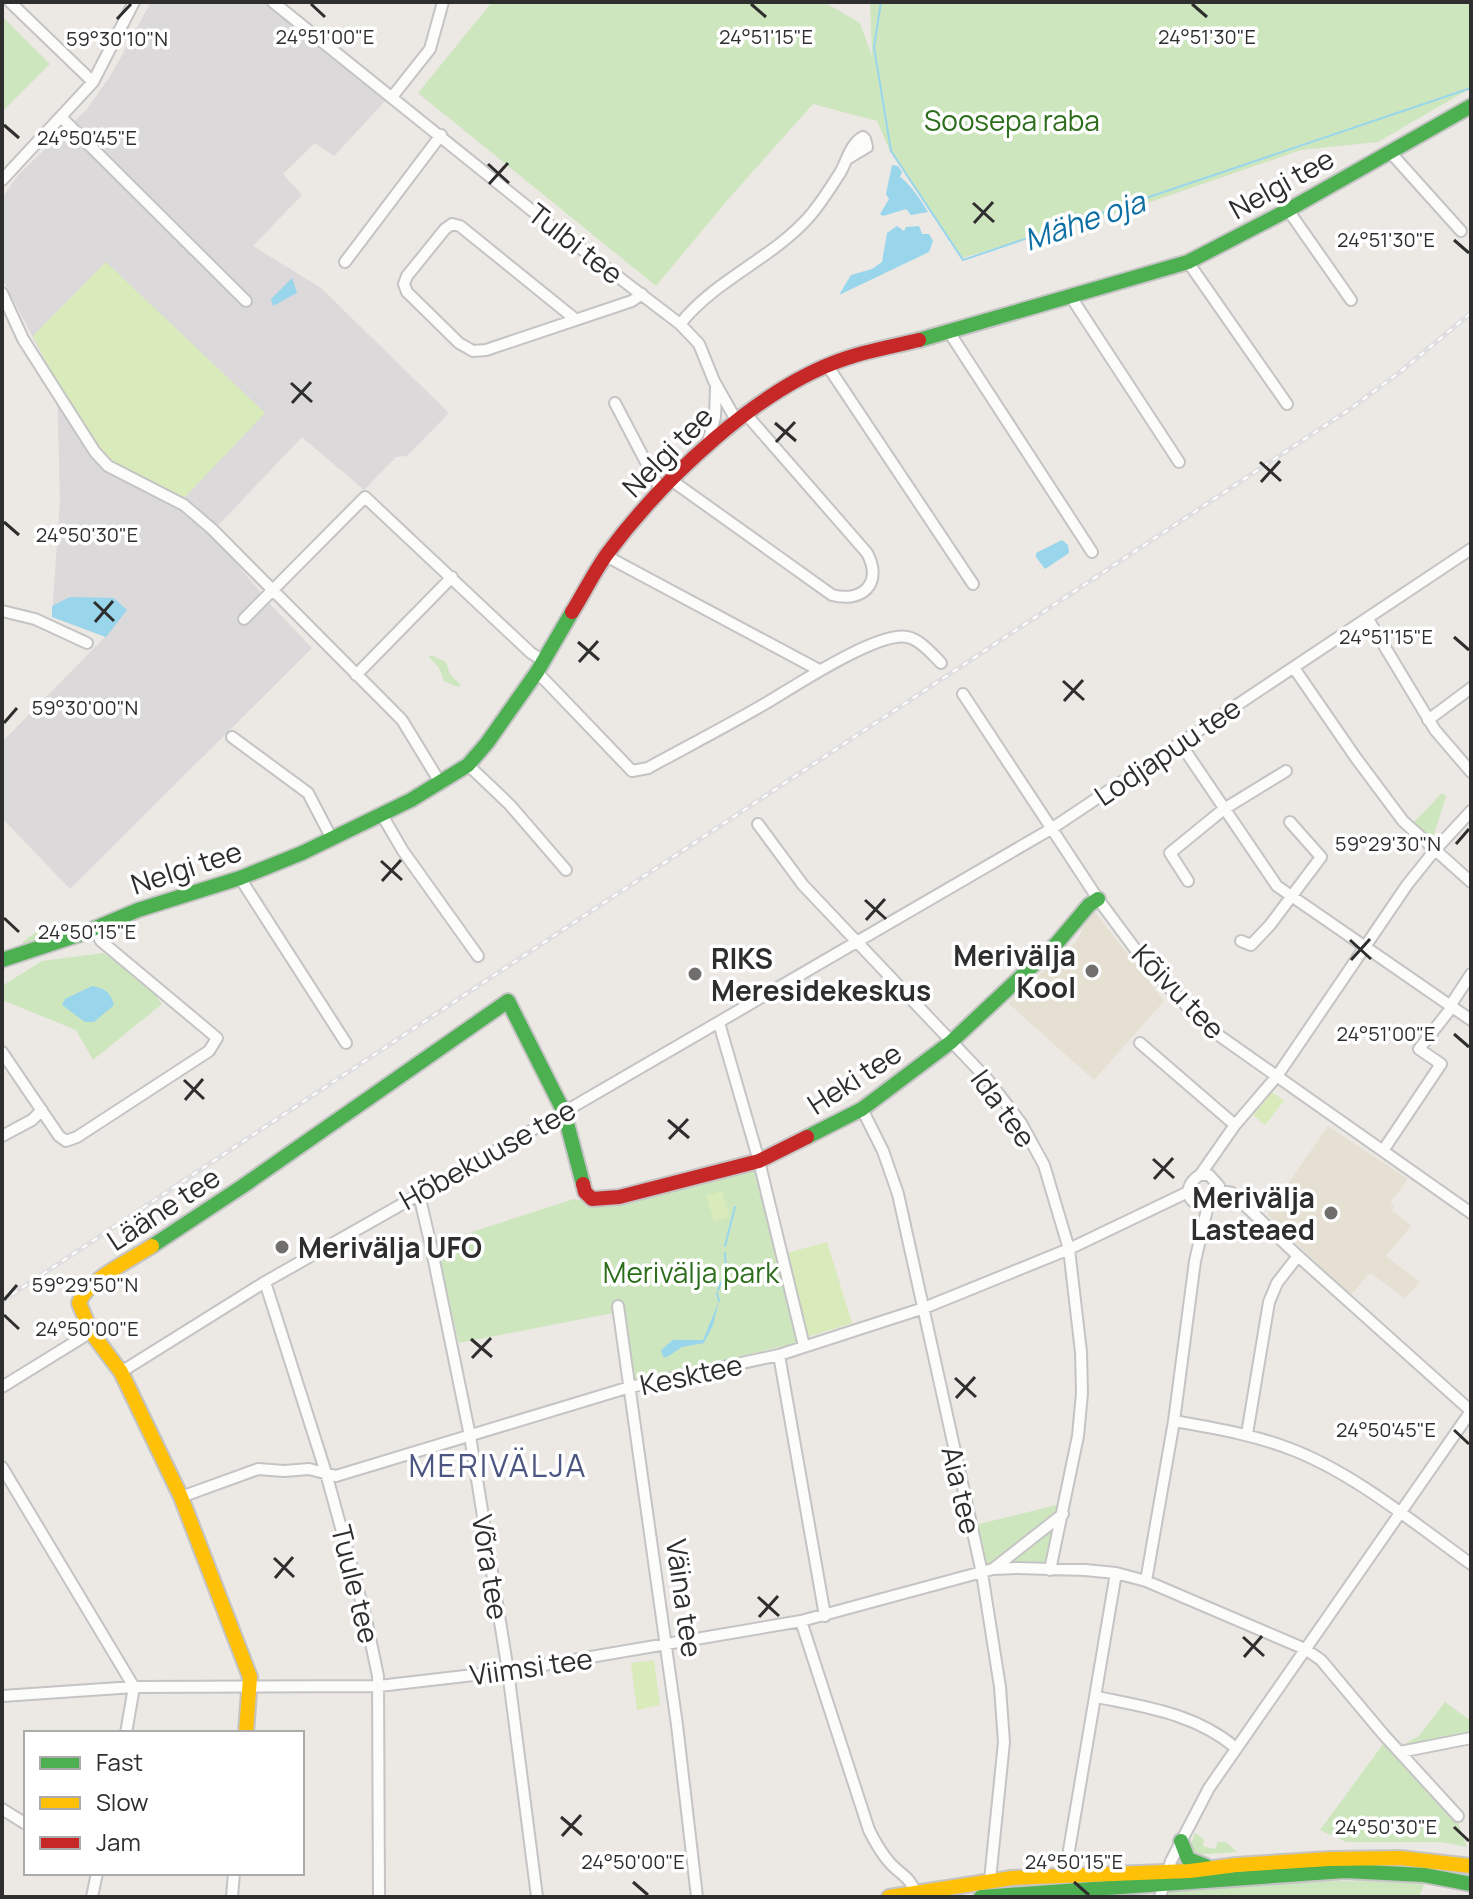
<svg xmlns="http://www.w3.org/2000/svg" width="1473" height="1899" viewBox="0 0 1473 1899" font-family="Manrope,sans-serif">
<rect width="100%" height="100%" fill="#ece8e4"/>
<path fill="#dcd9db" d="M 151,2 L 263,2 L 388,98 L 334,156 L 315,143 L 283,174 L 302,195 L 253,246 L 321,288 L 449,413 L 407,456 L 396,457 L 364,490 L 302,437 L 211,533 L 271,605 L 312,648 L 70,889 L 2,818 L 2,742 L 105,637 L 52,617 L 60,500 L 57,384 L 2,278 L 2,198 L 19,174 L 87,109 L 111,75 Z"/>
<path fill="#e6e0d3" d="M 1092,908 L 1164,1001 L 1094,1080 L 1008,1003 L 1077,941 Z
M 1328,1126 L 1408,1179 L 1390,1203 L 1395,1206 L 1392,1210 L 1411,1226 L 1386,1256 L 1420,1282 L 1405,1298 L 1370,1273 L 1350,1296 L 1267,1214 Z"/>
<path fill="#cee6be" d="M 492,2 L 824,2 L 860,23 L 872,56 L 870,2 L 1471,2 L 1471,88 L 1378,142 L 1301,150 L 1136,207 L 962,258 L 890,151 L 877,121 L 813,104 L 731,196 L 656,286 L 418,93 Z
M 2,16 L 50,64 L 2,112 Z
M 431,655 L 446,662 L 450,674 L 461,685 L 458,687 L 444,681 L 439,668 L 429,657 Z
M 1442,793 L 1446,796 L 1433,838 L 1414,822 Z
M 70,923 L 71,932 L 25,946 L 22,943 C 33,931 55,924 70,923 Z
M 103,953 L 145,981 L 162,1004 L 93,1060 L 76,1030 L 2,1000 L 2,986 L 42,961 Z
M 754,1164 L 797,1343 L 624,1383 L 613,1313 L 459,1343 L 435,1244 L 574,1199 L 598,1203 Z
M 1061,1504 L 1046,1563 L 985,1565 L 975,1525 Z
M 1445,1702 L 1471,1721 L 1471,1734 L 1410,1747 L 1404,1744 L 1419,1736 Z
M 1384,1743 L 1457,1820 L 1467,1847 L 1441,1842 L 1346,1842 L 1320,1830 Z
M 1195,1833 L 1204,1839 L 1203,1846 L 1215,1849 L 1218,1842 L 1226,1842 L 1237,1852 L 1195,1855 L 1189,1850 Z
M 1339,1881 L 1425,1882 L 1419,1897 L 1164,1897 L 1167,1890 L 1269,1882 L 1273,1884 Z"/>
<path fill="#d9eabb" d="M 106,262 L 265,413 L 184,498 L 107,459 L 57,384 L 33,336 Z
M 1272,1092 L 1284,1101 L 1265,1125 L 1253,1115 Z
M 722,1191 L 730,1217 L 714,1222 L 706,1196 Z
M 827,1242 L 852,1323 L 804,1338 L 783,1254 Z
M 654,1660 L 660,1705 L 637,1710 L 631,1663 Z"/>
<path fill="#99d6ec" d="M 892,165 L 898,166 L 902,172 L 900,177 C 909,183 922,201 928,212 L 911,215 L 906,209 L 883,216 L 880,214 L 889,199 L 886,194 Z
M 897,226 L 904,231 L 906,227 L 919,226 L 922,234 L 929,234 L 933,241 L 929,252 L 839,295 L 851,275 L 872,269 L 882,262 L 887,233 Z
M 292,278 L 297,293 L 273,306 L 271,299 Z
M 1062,540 L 1068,545 L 1069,553 L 1045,569 L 1036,557 L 1036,553 Z
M 70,597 L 114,598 L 127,610 L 106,637 L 52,617 L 52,606 Z
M 92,986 C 105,988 111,993 114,1005 L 94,1022 L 85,1022 L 62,1005 L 65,999 Z
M 719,1301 L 713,1325 L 704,1343 L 682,1347 L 667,1357 L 663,1357 L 661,1350 L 673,1340 L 703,1340 Z"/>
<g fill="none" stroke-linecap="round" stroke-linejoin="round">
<path stroke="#99d6ec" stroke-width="2" d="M 881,2 L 874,47 L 891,151 L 963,260 L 1471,88
M 725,1246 L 735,1207
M 718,1290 L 726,1272 L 725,1253
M 717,1293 L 719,1301"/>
<g stroke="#c5c4c5" stroke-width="14">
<path id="street" d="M 10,2 L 93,82
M 273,2 L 545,221 L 680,324 L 699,344 L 714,381 L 736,420
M 392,97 L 430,49 L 443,2
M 62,118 L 246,301
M 1390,152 L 1461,231
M 2,180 L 93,82 L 134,2
M 1288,210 L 1351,300
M 345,262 L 441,135
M 1188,262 L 1287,404
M 2,293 L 23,339 L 95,452 L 108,466 L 184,505 L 212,529 L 402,720 L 441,784
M 1071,297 L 1179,462
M 575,319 L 460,226 L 452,224 L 445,229 L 407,276 L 404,284 L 407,292 L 459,343 L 473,351 L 486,350 L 632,301 L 642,294
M 680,324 C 716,279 770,260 808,218 C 820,205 830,188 840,173 C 847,161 850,144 863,137 L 865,139 L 867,147 L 847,159
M 949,332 L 1092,552
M 827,365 L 973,584
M 615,403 L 661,491
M 708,442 L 715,417 L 716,387
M 671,480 L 832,595 C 863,603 883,583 867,553 L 745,413
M 606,556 L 819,670
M 2,611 L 35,619 L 87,643
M 244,619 L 365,497 L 531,653 L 544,661
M 1368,619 L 1435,730 L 1471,772
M 1294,668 L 1356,758 L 1403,821 L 1471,882
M 537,672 L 632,771 L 648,768 C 688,746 729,725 768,702 C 795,686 878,631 907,637 C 920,639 933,655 941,663
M 356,675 L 452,577
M 963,694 L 1098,899 L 1147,965 L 1207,1027 L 1471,1213
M 1428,720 L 1471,688
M 232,737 L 308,793 L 332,839
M 1180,743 L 1277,886 L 1471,1020
M 468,765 L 510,805 L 566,870
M 382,815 L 403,851 L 478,956
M 758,824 L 803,885 L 988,1080 L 1021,1123 L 1044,1165 L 1069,1249 L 1081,1352 L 1082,1393 L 1078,1436 L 1050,1570
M 240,878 L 346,1043
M 1188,881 L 1170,853 L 1224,809 L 1286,771
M 1241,941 L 1251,945 L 1270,925 L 1321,857 L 1290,822
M 1450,1006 L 1471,974
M 719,1023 L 759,1161 L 804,1346
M 1140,1043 L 1235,1125
M 2,1052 L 59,1136 L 66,1141 L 77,1137 L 209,1051 L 217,1038 L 101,941 L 94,928
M 862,1109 L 883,1151 L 898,1194 L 982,1573 L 1000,1687 L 1004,1742 L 990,1880
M 2,1136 L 32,1120 L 42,1110
M 1384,1149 L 1441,1064 L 1419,1049 L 1452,1007
M 1200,1175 L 1209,1175 L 1219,1186 L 1216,1200 C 1194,1216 1176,1189 1200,1175 L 1235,1125 L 1277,1076 L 1407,885 L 1435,850 L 1471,811
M 416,1194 L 421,1203 L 431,1246 L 470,1436 L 508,1671 L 537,1897
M 265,1282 L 326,1473 L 366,1619 L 378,1676 L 379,1897
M 618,1306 L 677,1725 L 697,1897
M 779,1355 L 825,1616
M 121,1372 L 265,1282 L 564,1112 L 1051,829 L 1471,549
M 2,1387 L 91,1332
M 1174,1421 C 1213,1428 1251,1434 1288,1448 C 1353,1472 1415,1524 1471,1564
M 1247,1434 L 1269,1302 L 1277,1283 L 1298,1256
M 2,1467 L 134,1687 L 126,1733
M 181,1497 L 258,1469 L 284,1471 L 309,1469 L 336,1476 L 630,1387 L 779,1355 L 924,1308 L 1069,1249 L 1188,1192
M 993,1569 L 1063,1514
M 1146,1581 L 1174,1421 L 1195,1261 L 1208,1205
M 801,1621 L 869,1830 C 875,1842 881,1853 890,1863 C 900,1874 911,1878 915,1892
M 2,1696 L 134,1687 L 379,1686 L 508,1671 L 801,1621 L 993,1569 L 1017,1568 L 1085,1570 L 1116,1573 L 1146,1581 L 1305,1649 L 1321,1660 L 1383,1734 L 1458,1816
M 1097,1697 C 1146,1707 1196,1714 1236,1748
M 1400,1752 L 1471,1738
M 2,1809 L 26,1824
M 1067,1862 L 1116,1573
M 92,1897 L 97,1873
M 232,1897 L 234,1873
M 1160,1897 L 1171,1861 L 1209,1788 L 1471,1411 L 1298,1256 L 1232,1193 L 1220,1191"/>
</g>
<g stroke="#c5c4c5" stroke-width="18">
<path id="fast" d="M 919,340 L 1188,262 L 1288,210 L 1471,106
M 2,960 L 81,934 L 138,910 L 240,878 L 302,853 L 411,800 L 468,765 L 487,743 L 537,672 L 572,612
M 807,1137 L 862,1109 L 951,1042 L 1057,943 L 1089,905 L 1098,899
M 152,1246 L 243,1186 L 508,1001 L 564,1112 L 583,1184
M 1181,1841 L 1188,1859 L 1206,1866
M 981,1897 L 1345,1871 L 1424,1875 L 1471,1884"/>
</g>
<g stroke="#c5c4c5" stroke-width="18">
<path id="slow" d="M 152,1246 C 132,1259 86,1281 79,1303 L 91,1332 L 121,1372 L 181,1497 L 250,1677 L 246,1733
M 889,1897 L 1012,1878 L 1190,1871 L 1236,1865 L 1329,1859 L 1400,1858 L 1471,1866"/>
</g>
<g stroke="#c5c4c5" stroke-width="18">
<path id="jam" d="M 572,612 C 584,593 594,572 607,554 C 662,480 758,387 847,358 C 870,350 895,346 919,340
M 583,1184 L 585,1192 L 592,1199 L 619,1197 L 759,1161 L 807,1137"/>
</g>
<use href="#street" stroke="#fcfcfb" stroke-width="10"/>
<use href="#fast" stroke="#4caf50" stroke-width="14"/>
<use href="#slow" stroke="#ffc107" stroke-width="14"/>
<use href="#jam" stroke="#c62828" stroke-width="14"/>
<g stroke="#dfdfe1" stroke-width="5">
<path id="rail" d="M 2,1301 L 1350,409 L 1400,372 L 1471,313"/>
</g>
<use href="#rail" stroke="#fff" stroke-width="2" stroke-dasharray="6" stroke-linecap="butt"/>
</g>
<path fill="none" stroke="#2e2e2e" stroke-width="3" d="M 311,4 L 325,17M 751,4 L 766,17M 1192,4 L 1207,17M 117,19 L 131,4M 4,125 L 19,138M 488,164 L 509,183M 489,184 L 508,163M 973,203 L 994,222M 974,223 L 993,202M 1454,240 L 1469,253M 291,383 L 312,402M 292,403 L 311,382M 775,423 L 796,441M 776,442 L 795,422M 1260,462 L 1281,481M 1261,482 L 1280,461M 4,522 L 19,535M 94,602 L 114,621M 95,622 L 113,601M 1454,637 L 1469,650M 578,642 L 599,660M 579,662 L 598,641M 1063,681 L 1084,700M 1064,701 L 1083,680M 4,723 L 17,708M 1456,844 L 1469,829M 381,861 L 402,880M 382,881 L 401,860M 865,900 L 886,919M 4,918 L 19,932M 866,920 L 885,899M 1350,940 L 1371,959M 1351,960 L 1370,939M 1454,1034 L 1469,1047M 184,1080 L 204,1099M 185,1100 L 203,1079M 668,1120 L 689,1138M 669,1139 L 688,1119M 1153,1159 L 1174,1178M 1154,1179 L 1173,1158M 4,1300 L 17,1285M 4,1315 L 19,1329M 471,1339 L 492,1357M 472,1358 L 491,1338M 955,1378 L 976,1397M 956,1398 L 975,1377M 1454,1430 L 1469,1444M 274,1558 L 294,1577M 275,1578 L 293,1557M 758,1597 L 779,1616M 759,1617 L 778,1596M 1243,1637 L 1264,1656M 1244,1657 L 1262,1636M 561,1817 L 582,1835M 1454,1827 L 1469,1841M 562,1836 L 581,1815M 633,1882 L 648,1895M 1074,1882 L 1089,1895"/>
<g fill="#706f6e" stroke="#fff" stroke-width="3">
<circle cx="1092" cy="971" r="8"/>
<circle cx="695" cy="974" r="8"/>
<circle cx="1331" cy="1213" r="8"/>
<circle cx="282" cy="1247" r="8"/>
</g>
<g text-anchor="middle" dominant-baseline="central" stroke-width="7" stroke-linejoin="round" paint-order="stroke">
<g font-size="28" fill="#2c6e1b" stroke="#fff">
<text x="1012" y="120">Soosepa raba</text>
<text x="691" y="1272">Merivälja park</text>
</g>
<g font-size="28" fill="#2e2e2e" stroke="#fff">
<text transform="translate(1281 183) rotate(-29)">Nelgi tee</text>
<text transform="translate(576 243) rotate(38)">Tulbi tee</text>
<text transform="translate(667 451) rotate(-45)">Nelgi tee</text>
<text transform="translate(1167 751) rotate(-34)">Lodjapuu tee</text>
<text transform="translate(186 867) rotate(-18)">Nelgi tee</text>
<text transform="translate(1179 991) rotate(46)">Kõivu tee</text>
<text transform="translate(854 1078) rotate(-33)">Heki tee</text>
<text transform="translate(1004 1108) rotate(54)">Ida tee</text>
<text transform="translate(487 1154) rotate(-29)">Hõbekuuse tee</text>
<text transform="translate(163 1208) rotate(-33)">Lääne tee</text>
<text transform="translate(691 1374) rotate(-12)">Kesktee</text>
<text transform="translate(962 1490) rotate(77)">Aia tee</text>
<text transform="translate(491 1567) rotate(81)">Võra tee</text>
<text transform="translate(356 1584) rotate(76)">Tuule tee</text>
<text transform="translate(685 1598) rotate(82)">Väina tee</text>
<text transform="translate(531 1666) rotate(-8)">Viimsi tee</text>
</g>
<g font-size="28" font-weight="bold" fill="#2e2e2e" stroke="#fff" text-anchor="end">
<text x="1076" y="955">Merivälja<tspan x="1076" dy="32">Kool</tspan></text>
<text x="711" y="958" text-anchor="start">RIKS<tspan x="711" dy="32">Meresidekeskus</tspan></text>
<text x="1315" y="1197">Merivälja<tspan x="1315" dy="32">Lasteaed</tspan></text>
<text x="298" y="1247" text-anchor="start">Merivälja UFO</text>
</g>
<g font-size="30" font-style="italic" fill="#0d6fa3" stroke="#fff">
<text transform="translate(1084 220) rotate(-19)">Mähe oja</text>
</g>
<g font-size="32" letter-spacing="2" fill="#4d5680" stroke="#fff">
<text x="498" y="1465">MERIVÄLJA</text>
</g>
</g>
<g font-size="20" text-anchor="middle" fill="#2e2e2e" stroke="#fff" stroke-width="7" stroke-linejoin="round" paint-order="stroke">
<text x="325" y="44">24°51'00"E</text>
<text x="766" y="44">24°51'15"E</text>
<text x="1207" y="44">24°51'30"E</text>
<text x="117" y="46">59°30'10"N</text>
<text x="87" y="145">24°50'45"E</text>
<text x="1386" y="247">24°51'30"E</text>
<text x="87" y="542">24°50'30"E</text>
<text x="1386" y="644">24°51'15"E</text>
<text x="85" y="715">59°30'00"N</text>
<text x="1388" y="851">59°29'30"N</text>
<text x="87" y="939">24°50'15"E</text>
<text x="1386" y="1041">24°51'00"E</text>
<text x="85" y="1292">59°29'50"N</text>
<text x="87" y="1336">24°50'00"E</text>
<text x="1386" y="1437">24°50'45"E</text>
<text x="1386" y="1834">24°50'30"E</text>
<text x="633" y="1869">24°50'00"E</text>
<text x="1074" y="1869">24°50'15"E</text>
</g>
<rect width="1473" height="1899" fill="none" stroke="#2e2e2e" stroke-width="8"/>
<rect x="24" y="1731" width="280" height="144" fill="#ffffff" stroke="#ababab" stroke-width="2"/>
<rect x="40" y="1757" width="40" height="12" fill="#4caf50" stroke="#ababab" stroke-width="2"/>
<text x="96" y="1771" font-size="24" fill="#2e2e2e">Fast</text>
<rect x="40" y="1797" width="40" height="12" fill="#ffc107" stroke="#ababab" stroke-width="2"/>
<text x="96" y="1811" font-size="24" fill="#2e2e2e">Slow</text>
<rect x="40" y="1837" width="40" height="12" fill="#c62828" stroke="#ababab" stroke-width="2"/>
<text x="96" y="1851" font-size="24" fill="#2e2e2e">Jam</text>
</svg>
